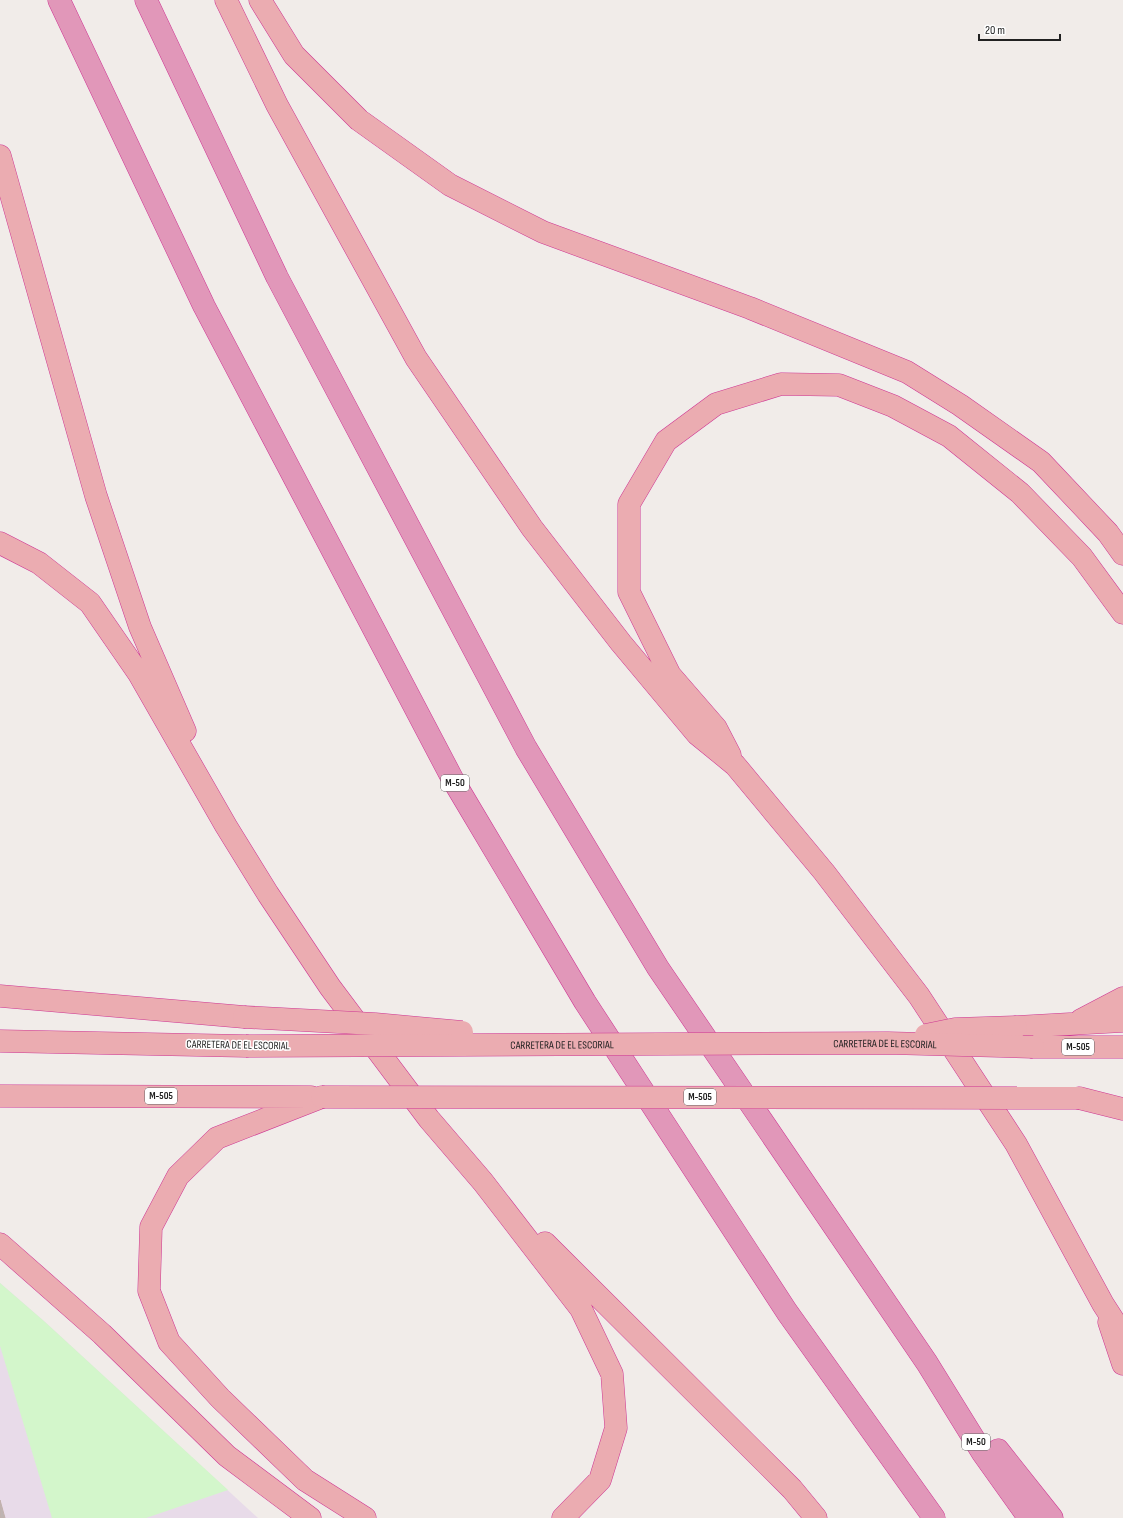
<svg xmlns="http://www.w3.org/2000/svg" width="1123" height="1518" viewBox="0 0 1123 1518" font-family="'Sofia Sans Condensed',sans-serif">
<rect width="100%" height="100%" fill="#f1ece9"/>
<path fill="#e8dbe9" d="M 0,1283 L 45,1322 L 258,1518 L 0,1518 Z"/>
<path fill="#d3f6cb" d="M 0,1283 L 45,1322 L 228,1490 L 146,1518 L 52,1518 L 0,1346 Z"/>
<path fill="#beb4b2" stroke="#c2b0ac" d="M 0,1500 L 5,1518 L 0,1518 Z"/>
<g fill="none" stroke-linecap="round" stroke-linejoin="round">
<g stroke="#ce3694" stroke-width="23">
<path id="trunk" d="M 226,0 L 277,105 L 416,358 L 532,528 L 621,643 L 697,734 L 735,765 L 824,872 L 919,996 L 1016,1144 L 1103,1304 L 1123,1335
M 260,0 L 294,55 L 359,120 L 450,185 L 543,232 L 750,308 L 907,372 L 960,405 L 1041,462 L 1108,533 L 1123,554
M 0,156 L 96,496 L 140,627 L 185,731
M 0,543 L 39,563 L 90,603 L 139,674 L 226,826 L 268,894 L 330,987 L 429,1119 L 483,1182 L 581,1309 L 612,1374 L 616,1428 L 600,1480 L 563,1518
M 730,755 L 716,728 L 670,675 L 629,592 L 629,504 L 666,441 L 716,404 L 781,384 L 839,385 L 893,406 L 949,436 L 1020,493 L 1082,557 L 1123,613
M 0,996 L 244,1017
M 1081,1020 L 1123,998
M 1016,1027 L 1123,1021
M 0,1041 L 246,1046
M 1033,1047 L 1123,1047
M 0,1096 L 311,1097
M 322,1097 L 217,1138 L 178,1176 L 151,1227 L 149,1291 L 169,1342 L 220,1398 L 305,1480 L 365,1518
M 1079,1098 L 1123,1109
M 545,1243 L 792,1489 L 816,1518
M 0,1244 L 102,1334 L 227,1456 L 310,1518
M 1109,1322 L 1123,1364"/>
</g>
<g stroke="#ce3694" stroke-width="23">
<path id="motorway" d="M 59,0 L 204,306 L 453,780 L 585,1002 L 787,1312 L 934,1518
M 146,0 L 277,277 L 526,748 L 658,968 L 927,1363 L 982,1452 L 1029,1518
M 998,1450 L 1052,1518"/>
</g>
<use href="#trunk" stroke="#ebacb1" stroke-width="22"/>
<use href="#motorway" stroke="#e197b9" stroke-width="22"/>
<g stroke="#ce3694" stroke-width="23" stroke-linecap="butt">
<g id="trunk-bridge">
<path d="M 244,1017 L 375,1024 L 462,1032"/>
<path d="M 926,1035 L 955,1029 L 1016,1027"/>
<path id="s1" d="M 246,1046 L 888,1043 L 1033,1047"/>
<path d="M 322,1097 L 1079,1098"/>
</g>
</g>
<use href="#trunk-bridge" stroke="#ebacb1" stroke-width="22"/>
</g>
<g text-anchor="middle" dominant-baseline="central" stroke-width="3" stroke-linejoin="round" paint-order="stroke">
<g fill="#fff" stroke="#646464" stroke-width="1">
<rect x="441" y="775" width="28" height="16" rx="3"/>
<rect x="1062" y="1039" width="32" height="16" rx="3"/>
<rect x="145" y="1088" width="32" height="16" rx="3"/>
<rect x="684" y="1089" width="32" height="16" rx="3"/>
<rect x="962" y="1434" width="28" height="16" rx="3"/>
</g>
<g font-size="10" font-weight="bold" fill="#212121">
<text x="455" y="783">M-50</text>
<text x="1078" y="1047">M-505</text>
<text x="161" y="1096">M-505</text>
<text x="700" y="1097">M-505</text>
<text x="976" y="1442">M-50</text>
</g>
<g font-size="11" fill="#212121" stroke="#fff">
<text stroke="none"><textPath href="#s1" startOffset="316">CARRETERA DE EL ESCORIAL</textPath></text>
<text stroke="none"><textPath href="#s1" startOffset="639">CARRETERA DE EL ESCORIAL</textPath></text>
<text transform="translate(238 1045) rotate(1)">CARRETERA DE EL ESCORIAL</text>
</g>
</g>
<path d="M979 34v6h81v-6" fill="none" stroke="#212121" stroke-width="2"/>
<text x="985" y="34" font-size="12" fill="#212121" stroke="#ffffff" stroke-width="3" paint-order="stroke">20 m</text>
</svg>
